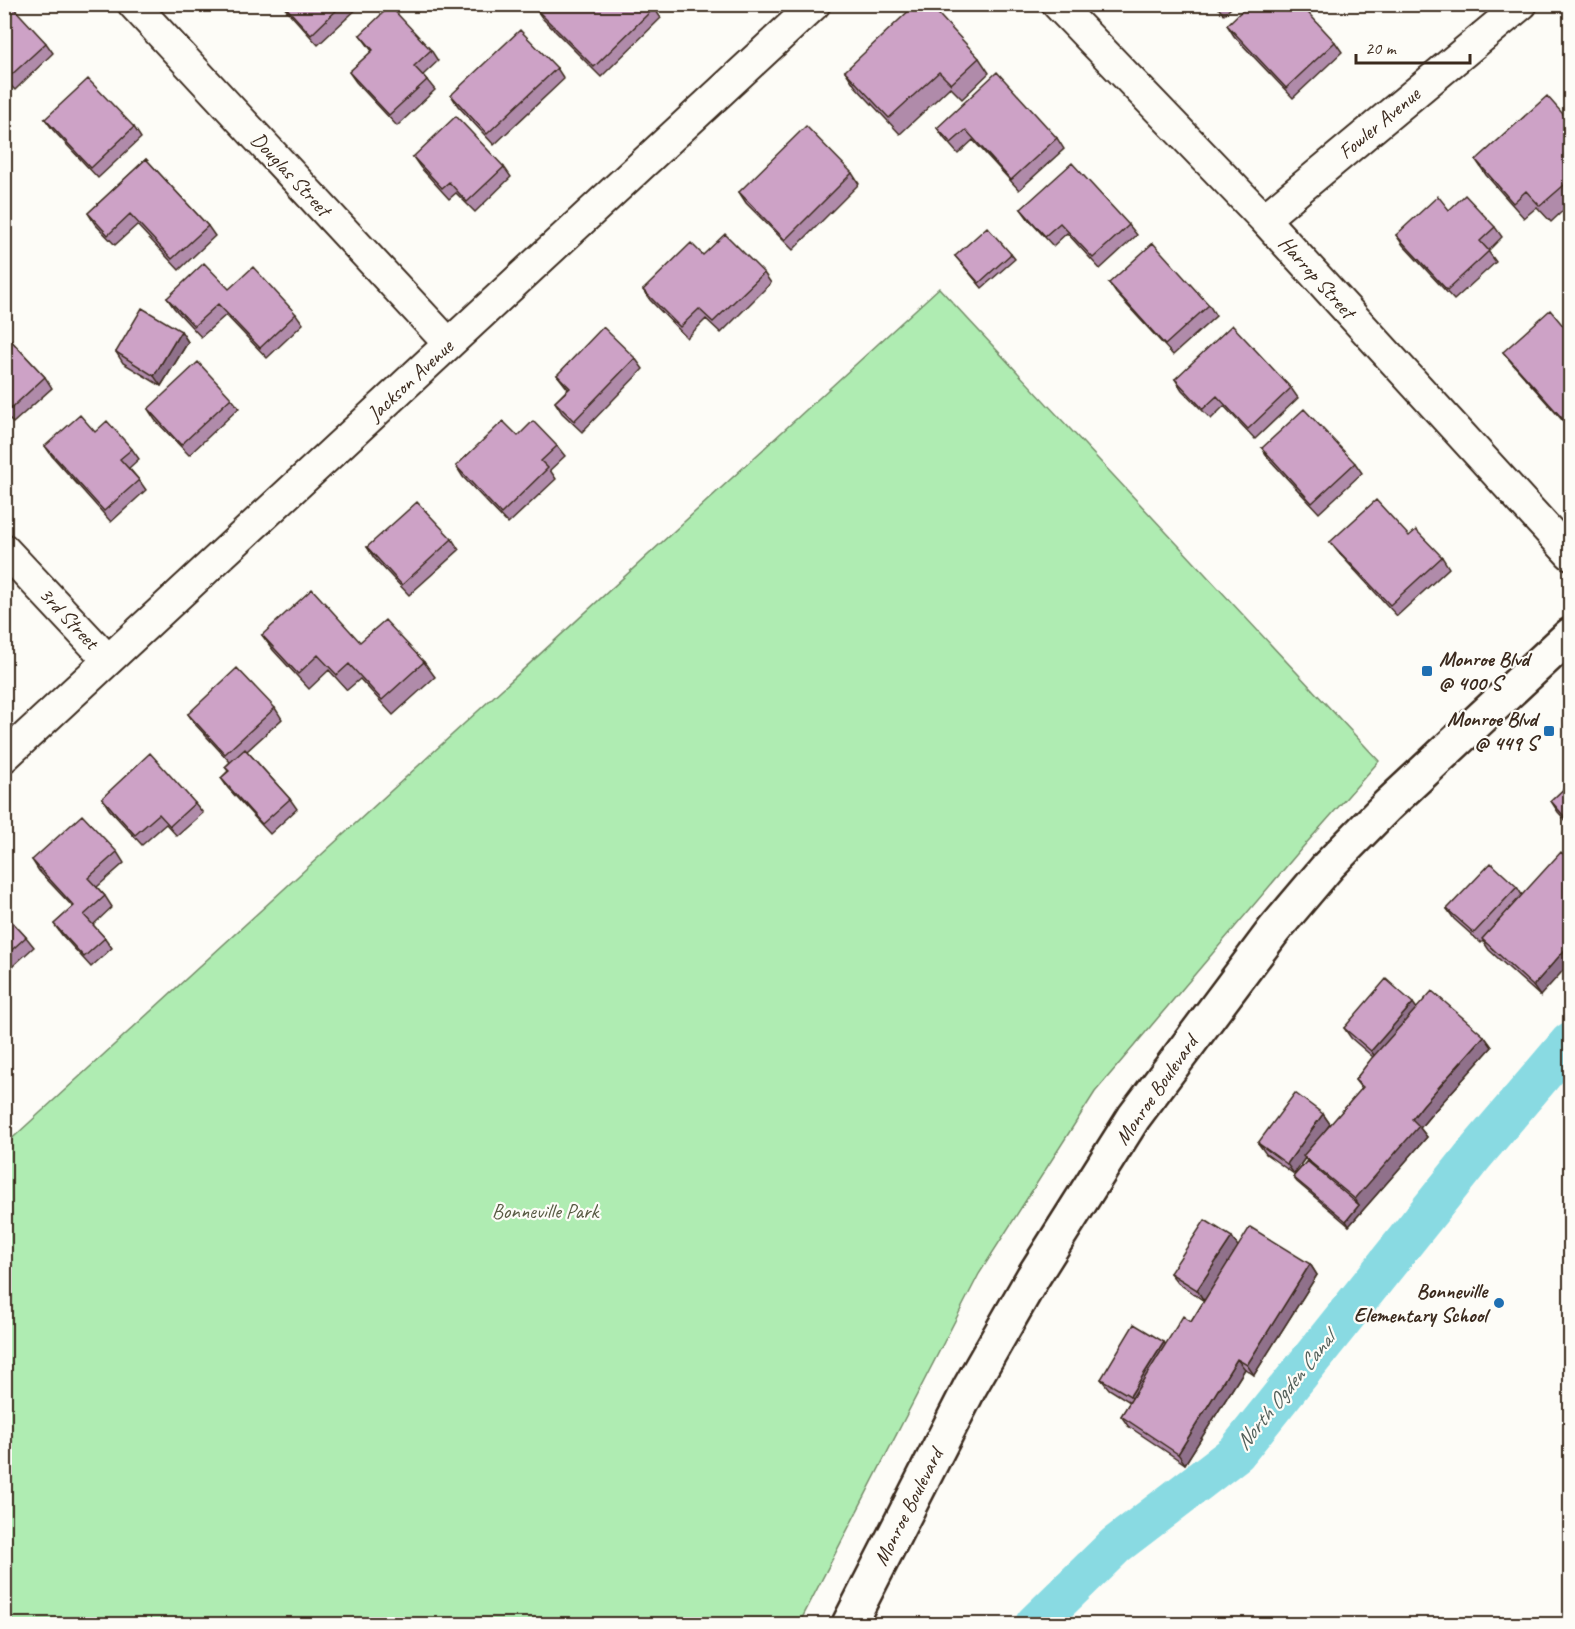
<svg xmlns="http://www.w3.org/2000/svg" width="1575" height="1629" viewBox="0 0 1575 1629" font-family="Caveat,sans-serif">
<rect width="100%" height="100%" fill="#fdfcf7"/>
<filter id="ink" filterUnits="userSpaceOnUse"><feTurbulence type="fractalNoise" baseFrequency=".0167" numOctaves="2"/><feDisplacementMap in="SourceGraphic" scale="12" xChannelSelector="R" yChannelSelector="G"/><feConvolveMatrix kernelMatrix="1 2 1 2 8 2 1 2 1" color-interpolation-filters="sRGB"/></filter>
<g filter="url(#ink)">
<path fill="#afecb2" stroke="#758b68" stroke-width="1.5" d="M 939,288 L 1379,761 L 1302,848 L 1095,1092 L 979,1274 L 799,1624 L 5,1624 L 5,1145 Z"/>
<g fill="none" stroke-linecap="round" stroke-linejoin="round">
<path stroke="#89dae2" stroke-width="40" d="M 1035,1624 L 1116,1545 L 1236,1453 L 1474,1155 L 1570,1042"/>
<g stroke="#3b2a1e" stroke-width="34">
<path id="street" d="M 133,4 L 449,344
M 1057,4 L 1264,219 L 1570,554
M 1264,219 L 1522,4
M 4,549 L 108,660
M 4,757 L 815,4"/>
</g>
<g stroke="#3b2a1e" stroke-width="38">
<path id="secondary" d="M 849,1624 L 970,1387 L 1033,1277 L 1134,1117 L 1274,930 L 1329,865 L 1387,806 L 1570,635"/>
</g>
<use href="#street" stroke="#fdfcf7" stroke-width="30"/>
<use href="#secondary" stroke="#fdfcf7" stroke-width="33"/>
</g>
<path fill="#b08baa" stroke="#3b2a1e" stroke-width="1.5" d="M 4,4 L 46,43 L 53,53 L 15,90 L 4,79 Z
M 281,4 L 362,4 L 318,45 Z
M 1215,4 L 1235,4 L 1224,15 Z
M 535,8 L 654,8 L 661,18 L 601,77 L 543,19 Z
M 1227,25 L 1335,42 L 1342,52 L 1293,98 L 1234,36 Z
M 360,35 L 431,50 L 438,61 L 423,75 L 435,90 L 397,126 L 356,82 L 349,72 L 372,51 Z
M 979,58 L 989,73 L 962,99 L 950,87 L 900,134 L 855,86 L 845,71 Z
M 557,68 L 564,79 L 494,145 L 458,106 L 451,95 Z
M 45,119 L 134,127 L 141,138 L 98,178 L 53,130 Z
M 1570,122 L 1570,204 L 1551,222 L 1537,207 L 1524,218 L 1486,175 L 1476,160 Z
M 937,128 L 1057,138 L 1064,149 L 1019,190 L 973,140 L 958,154 L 944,138 Z
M 413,157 L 504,167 L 511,177 L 475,212 L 456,193 L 449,199 L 420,167 Z
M 146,159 L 208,226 L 215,236 L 179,270 L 137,225 L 115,245 L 95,224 L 88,213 Z
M 852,173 L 859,184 L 793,250 L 746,203 L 739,192 Z
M 1021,209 L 1129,225 L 1137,235 L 1100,269 L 1067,233 L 1053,246 L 1029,220 Z
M 1449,210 L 1495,227 L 1502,237 L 1488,251 L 1496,262 L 1454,300 L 1403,245 L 1396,235 Z
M 1011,254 L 1015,259 L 982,288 L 955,256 Z
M 703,255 L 764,273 L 771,283 L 721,333 L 706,319 L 687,338 L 650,300 L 643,290 Z
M 1109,283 L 1209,305 L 1216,316 L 1173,355 L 1116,293 Z
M 229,289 L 296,314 L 303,324 L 267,358 L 226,315 L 201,337 L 174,308 L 167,298 Z
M 181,331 L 188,342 L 161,386 L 123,363 L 116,352 Z
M 4,333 L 45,377 L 52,388 L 13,423 L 4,414 Z
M 1570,334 L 1570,429 L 1511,362 L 1503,352 Z
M 635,358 L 643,369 L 582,432 L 562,413 L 555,402 L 568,389 L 557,375 Z
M 1175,379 L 1291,388 L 1298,398 L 1255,439 L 1224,406 L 1211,419 L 1182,390 Z
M 231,398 L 239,408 L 189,455 L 155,420 L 148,409 Z
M 95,432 L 132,449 L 139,459 L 129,468 L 139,480 L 146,490 L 111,522 L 52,456 L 45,446 Z
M 518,436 L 557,446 L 565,456 L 550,470 L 556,479 L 508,524 L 463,477 L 456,466 Z
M 1262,448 L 1355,463 L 1362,473 L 1319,513 L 1269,459 Z
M 1409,536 L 1442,557 L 1449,568 L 1397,616 L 1338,552 L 1330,542 Z
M 452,539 L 459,550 L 409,595 L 374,558 L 367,547 Z
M 262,635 L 360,642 L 424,662 L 435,677 L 393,715 L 360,679 L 347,690 L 329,670 L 309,689 L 273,650 Z
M 275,708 L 282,719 L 247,751 L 290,799 L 297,809 L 270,834 L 228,788 L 221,778 L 228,771 L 225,767 L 230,762 L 195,724 L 188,714 Z
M 1570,783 L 1570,825 L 1558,812 L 1551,801 Z
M 102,798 L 195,803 L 203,813 L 177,836 L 166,824 L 142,845 L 109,809 Z
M 117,852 L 124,863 L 97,887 L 105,896 L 112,907 L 93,925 L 105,938 L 112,948 L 91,967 L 62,935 L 54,924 L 73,907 L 39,871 L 32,860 Z
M 1517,887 L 1522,895 L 1540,996 L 1489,950 L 1483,941 L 1481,943 L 1454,919 L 1447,909 Z
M 4,913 L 26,937 L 34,947 L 4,974 Z
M 1417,1008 L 1484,1036 L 1492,1047 L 1430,1116 L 1420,1128 L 1427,1137 L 1349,1226 L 1297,1182 L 1293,1177 L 1307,1161 L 1305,1158 L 1294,1174 L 1266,1154 L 1258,1143 L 1323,1114 L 1330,1124 L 1326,1130 L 1362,1089 L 1355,1080 L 1373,1057 L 1351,1038 L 1344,1028 Z
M 1238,1246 L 1310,1264 L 1317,1275 L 1254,1375 L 1245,1369 L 1185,1464 L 1128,1426 L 1121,1416 L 1130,1402 L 1109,1389 L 1101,1379 L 1165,1345 L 1191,1322 L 1204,1301 L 1178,1283 L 1170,1273 Z"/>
<path fill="#90718b" stroke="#3b2a1e" stroke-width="1.5" d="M 181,331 L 188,342 L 161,386 L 154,376 Z
M 1570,944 L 1570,963 L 1540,996 L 1533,986 Z
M 1413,1003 L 1420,1013 L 1378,1061 L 1371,1051 Z
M 1484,1036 L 1492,1047 L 1430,1116 L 1420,1128 L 1427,1137 L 1349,1226 L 1346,1221 L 1359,1205 L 1355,1199 L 1412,1119 L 1423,1105 Z
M 1323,1114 L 1330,1124 L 1306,1158 L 1303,1156 L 1305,1158 L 1294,1174 L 1287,1164 Z
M 1232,1237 L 1239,1248 L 1204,1301 L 1197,1290 Z
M 1310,1264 L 1317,1275 L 1254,1375 L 1247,1365 Z
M 1164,1342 L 1171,1353 L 1138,1406 L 1130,1396 Z
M 1237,1359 L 1245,1369 L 1185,1464 L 1178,1454 Z"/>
<path fill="#cda2c6" stroke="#3b2a1e" stroke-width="1.5" d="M 4,4 L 10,4 L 46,43 L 7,79 L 4,76 Z
M 283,4 L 343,4 L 311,35 Z
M 539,4 L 650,4 L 654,8 L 594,67 L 535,8 Z
M 916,4 L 929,4 L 979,58 L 951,84 L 939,72 L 889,118 L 845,71 Z
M 1249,4 L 1300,4 L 1335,42 L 1286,88 L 1227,25 Z
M 390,6 L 431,50 L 414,66 L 427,80 L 389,115 L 349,72 L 373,50 L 360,35 Z
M 520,30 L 557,68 L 487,134 L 451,95 Z
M 997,72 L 1057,138 L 1011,180 L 966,130 L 951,143 L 937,128 Z
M 1570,76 L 1570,86 L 1565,81 Z
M 88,79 L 134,127 L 91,168 L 45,119 Z
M 1547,96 L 1570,122 L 1570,157 L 1564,163 L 1570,171 L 1570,180 L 1540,206 L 1526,191 L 1513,203 L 1476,160 Z
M 456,116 L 504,167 L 467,202 L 449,182 L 442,188 L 413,157 Z
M 806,126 L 852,173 L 785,240 L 739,192 Z
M 146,159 L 208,226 L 172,259 L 130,214 L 108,235 L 88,213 Z
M 1072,163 L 1129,225 L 1093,258 L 1060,223 L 1045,236 L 1021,209 Z
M 1465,195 L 1495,227 L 1480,241 L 1489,251 L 1447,290 L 1396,235 L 1438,196 L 1449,210 Z
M 987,227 L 1011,254 L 979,283 L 955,256 Z
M 725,234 L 764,273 L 713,322 L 699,309 L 680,327 L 643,290 L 691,243 L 703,255 Z
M 1153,243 L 1209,305 L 1165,345 L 1109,283 Z
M 204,263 L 229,289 L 253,267 L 296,314 L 260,348 L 218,304 L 194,326 L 167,298 Z
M 142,308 L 181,331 L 154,376 L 116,352 Z
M 1550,310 L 1570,334 L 1570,427 L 1503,352 Z
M 1232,325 L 1291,388 L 1248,429 L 1217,396 L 1203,409 L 1175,379 Z
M 603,327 L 635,358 L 574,421 L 555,402 L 570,388 L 557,375 Z
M 4,333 L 45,377 L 6,413 L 4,412 Z
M 198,362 L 231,398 L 181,445 L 148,409 Z
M 1304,409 L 1355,463 L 1312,503 L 1262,448 Z
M 80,415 L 95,432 L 107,421 L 132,449 L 120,459 L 139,480 L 104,511 L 45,446 Z
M 503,421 L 518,436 L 533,421 L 557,446 L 541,461 L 548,468 L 501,514 L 456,466 Z
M 1376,500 L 1409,536 L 1416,530 L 1442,557 L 1390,605 L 1330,542 Z
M 417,502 L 452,539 L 402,585 L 367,547 Z
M 312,589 L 360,642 L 385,620 L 424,662 L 382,700 L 349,664 L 337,675 L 318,655 L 298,674 L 262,635 Z
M 237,668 L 275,708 L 225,754 L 188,714 Z
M 245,749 L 290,799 L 262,824 L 221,778 L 229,771 L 225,767 Z
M 150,753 L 195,803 L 170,826 L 159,814 L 135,835 L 102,798 Z
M 1570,783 L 1570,823 L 1551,801 Z
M 82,815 L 117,852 L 88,878 L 105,896 L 84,915 L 105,938 L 84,957 L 54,924 L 74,906 L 32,860 Z
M 1561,852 L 1568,858 L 1570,856 L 1570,944 L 1533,986 L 1482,939 Z
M 1491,863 L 1517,887 L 1474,933 L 1447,909 Z
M 4,913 L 26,937 L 4,957 Z
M 1386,979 L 1413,1003 L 1371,1051 L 1344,1028 Z
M 1432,991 L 1484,1036 L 1423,1105 L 1412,1119 L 1419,1126 L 1355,1199 L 1303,1156 L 1363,1087 L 1355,1080 L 1371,1059 Z
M 1295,1093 L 1323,1114 L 1287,1164 L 1258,1143 Z
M 1307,1161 L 1359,1205 L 1346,1221 L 1293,1177 Z
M 1205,1220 L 1232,1237 L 1197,1290 L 1170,1273 Z
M 1250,1227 L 1310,1264 L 1247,1365 L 1237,1359 L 1178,1454 L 1121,1416 L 1183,1316 L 1191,1322 Z
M 1134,1324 L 1164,1342 L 1130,1396 L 1101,1379 Z"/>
</g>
<g fill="#1f6fb2" stroke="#fdfcf7" stroke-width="2">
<rect x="1421" y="665" width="12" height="12" rx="3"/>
<rect x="1543" y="725" width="12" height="12" rx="3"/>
<circle cx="1499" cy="1303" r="6"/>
</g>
<g text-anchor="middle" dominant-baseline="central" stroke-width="4.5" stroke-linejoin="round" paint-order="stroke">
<g font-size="21" fill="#3b2a1e" stroke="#fdfcf7">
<text transform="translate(1379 123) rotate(-40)">Fowler Avenue</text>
<text transform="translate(291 174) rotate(47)">Douglas Street</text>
<text transform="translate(1317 277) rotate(48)">Harrop Street</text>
<text transform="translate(410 380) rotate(-43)">Jackson Avenue</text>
<text transform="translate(69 618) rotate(47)">3rd Street</text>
<text transform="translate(1156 1090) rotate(-55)">Monroe Boulevard</text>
<text transform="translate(908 1507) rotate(-63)">Monroe Boulevard</text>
</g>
<g font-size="21" font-weight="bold" fill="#3b2a1e" stroke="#fdfcf7" text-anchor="end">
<text x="1439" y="659" text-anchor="start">Monroe Blvd<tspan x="1439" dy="24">@ 400 S</tspan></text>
<text x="1537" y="719">Monroe Blvd<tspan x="1537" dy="24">@ 449 S</tspan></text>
<text x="1487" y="1291">Bonneville<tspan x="1487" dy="24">Elementary School</tspan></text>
</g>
<g font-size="21" fill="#585a43" stroke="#fdfcf7">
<text x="545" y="1211">Bonneville Park</text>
</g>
<g font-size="22" font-style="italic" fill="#525f59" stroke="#fdfcf7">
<text transform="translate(1285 1391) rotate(-51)">North Ogden Canal</text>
</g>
</g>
<rect width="1575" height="1629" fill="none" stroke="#fdfcf7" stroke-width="24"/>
<rect x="12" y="12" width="1551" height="1605" fill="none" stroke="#3b2a1e" stroke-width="2" filter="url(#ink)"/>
<path d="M1356 54v9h114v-9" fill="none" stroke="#3b2a1e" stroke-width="3"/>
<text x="1365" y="54" font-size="18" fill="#3b2a1e" stroke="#fdfcf7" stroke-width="4.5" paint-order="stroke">20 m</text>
</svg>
